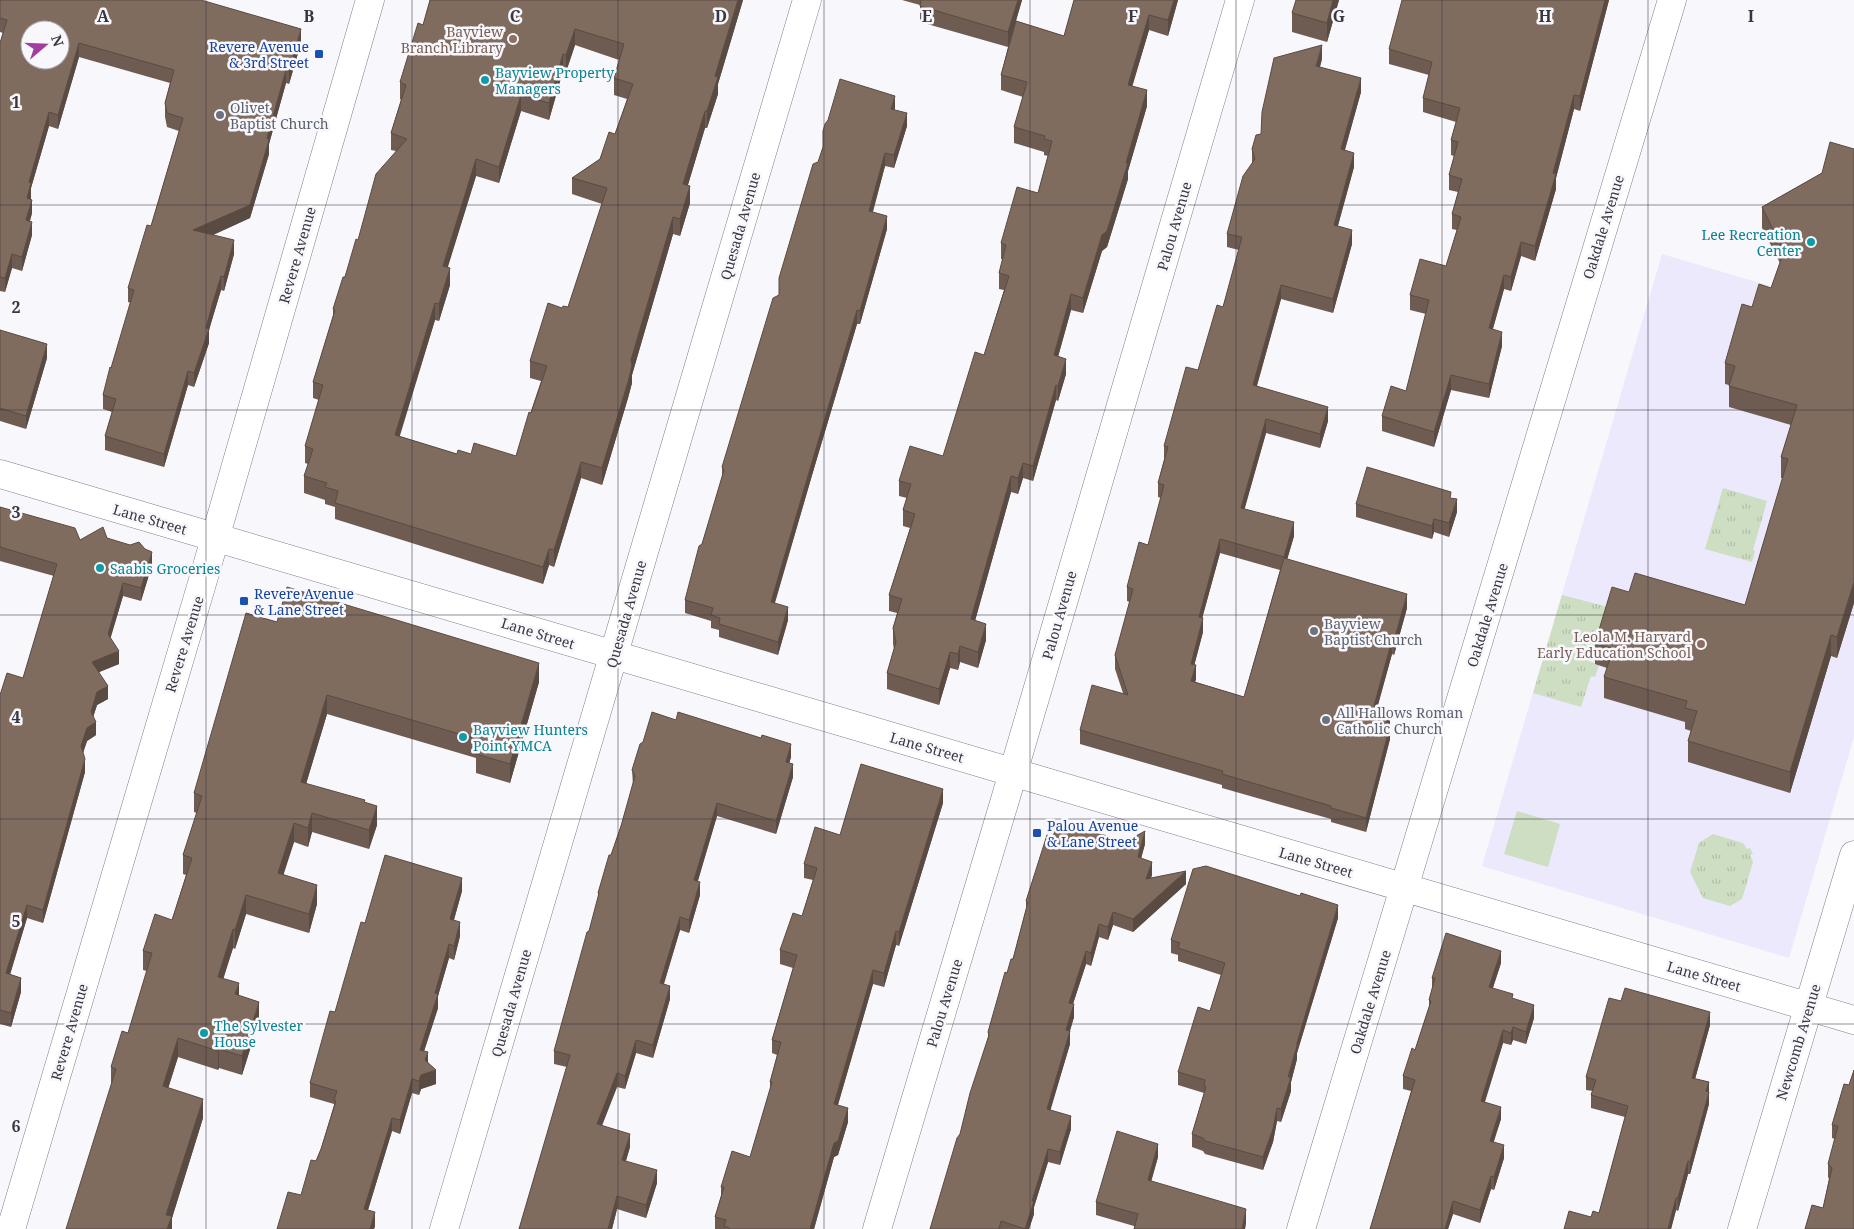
<svg xmlns="http://www.w3.org/2000/svg" width="1854" height="1229" viewBox="0 0 1854 1229" font-family="'Noto Serif',serif">
<defs>
<pattern id="park-tufts" width="24" height="20" patternUnits="userSpaceOnUse" patternTransform="scale(1.25)"><rect width="24" height="20" fill="#cddec2"/><path d="M3 7l-1-3M5 7V3M7 7l1-3M15 17l-1-3M17 17v-4M19 17l1-3" fill="none" stroke="#b1bfa8"/></pattern>
</defs>
<rect width="100%" height="100%" fill="#f7f7fc"/>
<path fill="#ebe9fb" d="M 1662,254 L 1854,311 L 1854,737 L 1789,958 L 1482,866 Z"/>
<path fill="url(#park-tufts)" d="M 1723,488 L 1767,501 L 1753,550 L 1755,551 L 1752,562 L 1705,549 Z
M 1562,595 L 1612,608 L 1600,647 L 1594,646 L 1589,661 L 1599,665 L 1595,677 L 1591,676 L 1581,707 L 1533,693 Z
M 1713,834 L 1743,843 L 1747,849 L 1750,848 L 1753,854 L 1750,855 L 1753,862 L 1742,899 L 1730,906 L 1703,898 L 1690,872 L 1699,843 Z"/>
<path fill="#cddec2" d="M 1517,811 L 1560,824 L 1548,867 L 1504,854 Z"/>
<g fill="none" stroke-linecap="round" stroke-linejoin="round">
<g stroke="#807c92" stroke-width="29">
<path id="street" d="M 0,474 L 1854,1020
M 11,1229 L 203,580 L 370,0
M 444,1229 L 807,0
M 877,1229 L 1013,773 L 1240,0
M 1301,1229 L 1672,0
M 1742,1229 L 1854,855"/>
</g>
<use href="#street" stroke="#fff" stroke-width="28"/>
</g>
<path fill="#6e5c52" fill-rule="evenodd" d="M 0,0 L 301,43 L 289,84 L 286,83 L 269,144 L 269,154 L 250,218 L 213,235 L 234,254 L 224,291 L 221,290 L 213,316 L 209,330 L 209,343 L 194,387 L 188,385 L 164,467 L 105,450 L 105,436 L 112,412 L 103,409 L 103,395 L 131,303 L 128,302 L 128,288 L 151,226 L 179,131 L 167,127 L 165,117 L 165,103 L 170,83 L 79,57 L 58,129 L 49,126 L 31,188 L 31,199 L 32,213 L 30,221 L 32,235 L 22,271 L 12,268 L 5,292 L 0,291 L 0,43 L 3,33 L 0,32 Z
M 430,0 L 743,0 L 718,84 L 718,94 L 707,128 L 705,128 L 688,185 L 690,203 L 680,236 L 673,234 L 632,375 L 632,383 L 628,398 L 602,485 L 581,478 L 554,567 L 549,565 L 543,584 L 335,519 L 335,507 L 325,504 L 325,500 L 304,493 L 304,476 L 308,464 L 305,463 L 305,446 L 319,400 L 313,398 L 313,382 L 333,316 L 333,309 L 358,240 L 396,151 L 391,150 L 391,133 L 401,100 L 400,99 L 400,82 L 423,25 ZM 575,45 L 619,60 L 614,78 L 614,95 L 627,99 L 615,134 L 600,159 L 572,178 L 572,194 L 602,204 L 568,307 L 562,308 L 530,361 L 530,378 L 541,381 L 516,456 L 471,454 L 457,454 L 399,436 L 435,320 L 439,321 L 450,285 L 447,268 L 476,176 L 499,183 L 521,111 L 549,120 L 563,71 L 566,72 Z
M 902,0 L 1022,0 L 1016,21 L 1064,36 L 1074,0 L 1178,0 L 1168,36 L 1149,30 L 1132,86 L 1147,106 L 1128,171 L 1128,179 L 1107,247 L 1102,251 L 1083,313 L 1071,310 L 1058,357 L 1066,374 L 1058,401 L 1056,400 L 1033,481 L 1023,478 L 1018,494 L 1011,492 L 975,621 L 986,640 L 978,668 L 960,662 L 958,670 L 950,668 L 939,705 L 887,689 L 887,673 L 894,649 L 893,644 L 893,628 L 897,613 L 889,611 L 889,595 L 910,528 L 903,526 L 903,510 L 907,498 L 899,496 L 899,481 L 943,456 L 984,355 L 1004,290 L 999,289 L 999,273 L 1003,259 L 1001,259 L 1001,243 L 1038,193 L 1048,156 L 1044,155 L 1044,152 L 1014,143 L 1014,127 L 1023,97 L 1001,90 L 1001,75 L 1008,47 L 920,22 L 920,5 Z
M 1339,0 L 1327,42 L 1292,32 L 1292,13 Z
M 1609,0 L 1580,111 L 1574,109 L 1556,178 L 1556,189 L 1535,261 L 1521,256 L 1511,291 L 1504,289 L 1493,329 L 1502,346 L 1489,398 L 1451,390 L 1434,447 L 1382,431 L 1382,416 L 1406,391 L 1426,314 L 1410,310 L 1410,295 L 1446,266 L 1457,230 L 1452,229 L 1452,214 L 1458,192 L 1449,190 L 1449,175 L 1454,156 L 1451,155 L 1451,140 L 1456,122 L 1423,112 L 1423,98 L 1429,75 L 1389,64 L 1389,49 Z
M 1322,59 L 1320,67 L 1361,92 L 1345,150 L 1354,167 L 1338,226 L 1352,244 L 1333,313 L 1281,299 L 1257,386 L 1328,421 L 1320,448 L 1266,433 L 1244,509 L 1294,536 L 1287,560 L 1407,608 L 1394,655 L 1392,654 L 1377,707 L 1390,724 L 1390,739 L 1366,832 L 1331,822 L 1331,819 L 1222,788 L 1222,785 L 1080,744 L 1080,730 L 1123,693 L 1115,669 L 1115,655 L 1130,602 L 1127,601 L 1127,587 L 1148,545 L 1161,498 L 1158,497 L 1158,483 L 1164,460 L 1164,446 L 1198,370 L 1223,307 L 1239,250 L 1227,247 L 1227,234 L 1252,163 L 1252,149 L 1261,134 ZM 1220,553 L 1280,570 L 1244,697 L 1195,682 L 1196,679 L 1194,665 L 1203,632 L 1202,618 Z
M 895,110 L 907,126 L 894,168 L 885,166 L 873,212 L 887,229 L 860,324 L 857,324 L 815,465 L 775,603 L 788,620 L 778,655 L 719,637 L 719,630 L 711,628 L 711,621 L 685,613 L 685,600 L 702,544 L 722,478 L 722,467 L 779,295 L 823,147 Z
M 1854,149 L 1854,603 L 1837,658 L 1831,656 L 1790,793 L 1688,762 L 1688,741 L 1691,731 L 1685,729 L 1685,722 L 1604,698 L 1604,677 L 1607,668 L 1595,664 L 1595,643 L 1629,592 L 1745,605 L 1783,478 L 1781,478 L 1781,457 L 1791,425 L 1729,407 L 1729,385 L 1725,384 L 1725,363 L 1752,307 L 1771,288 L 1780,263 L 1762,228 L 1762,207 L 1822,173 Z
M 0,330 L 47,358 L 26,429 L 0,421 Z
M 1451,498 L 1457,512 L 1449,537 L 1434,532 L 1432,539 L 1356,517 L 1356,504 Z
M 0,507 L 80,540 L 107,538 L 152,565 L 141,601 L 123,596 L 110,638 L 119,664 L 99,672 L 108,699 L 97,705 L 93,717 L 96,735 L 87,741 L 83,753 L 85,772 L 43,923 L 27,918 L 10,975 L 21,992 L 11,1027 L 0,1024 L 0,695 L 23,678 L 54,576 L 0,561 Z
M 277,622 L 539,682 L 510,783 L 476,773 L 476,758 L 327,714 L 306,784 L 365,802 L 377,825 L 369,849 L 312,832 L 308,847 L 294,842 L 283,874 L 317,904 L 309,933 L 246,914 L 235,949 L 233,948 L 223,978 L 239,995 L 259,1021 L 242,1075 L 219,1068 L 218,1070 L 178,1057 L 168,1088 L 203,1118 L 172,1218 L 172,1229 L 111,1083 L 111,1067 L 128,1033 L 147,971 L 143,970 L 143,951 L 172,920 L 186,875 L 183,874 L 183,855 L 197,813 L 194,812 L 194,793 Z
M 791,757 L 789,763 L 793,777 L 776,834 L 717,816 L 698,881 L 700,895 L 689,933 L 680,930 L 664,984 L 670,999 L 653,1058 L 636,1053 L 625,1089 L 617,1087 L 602,1126 L 630,1147 L 626,1161 L 657,1183 L 646,1218 L 617,1209 L 612,1229 L 519,1229 L 567,1067 L 554,1064 L 554,1051 L 589,931 L 598,899 L 598,893 L 621,826 L 633,785 L 632,770 Z
M 943,803 L 899,946 L 896,945 L 884,987 L 873,984 L 838,1105 L 848,1122 L 838,1155 L 834,1157 L 814,1229 L 715,1229 L 715,1217 L 721,1196 L 721,1187 L 750,1157 L 770,1090 L 770,1082 L 777,1055 L 772,1053 L 772,1040 L 793,968 L 780,964 L 780,950 L 802,916 L 813,880 L 804,878 L 804,864 L 840,835 Z
M 1053,837 L 1116,847 L 1145,844 L 1141,858 L 1152,875 L 1151,878 L 1186,884 L 1133,932 L 1113,925 L 1108,940 L 1099,937 L 1091,966 L 1086,964 L 1073,1004 L 1074,1017 L 1070,1031 L 1070,1044 L 1050,1110 L 1071,1129 L 1060,1165 L 1048,1162 L 1034,1207 L 1034,1214 L 1029,1229 L 930,1229 L 960,1134 L 988,1038 L 988,1032 L 1007,973 L 1013,959 L 1026,909 L 1026,901 Z
M 462,891 L 454,920 L 460,936 L 454,960 L 449,958 L 438,996 L 438,1008 L 424,1051 L 436,1084 L 421,1089 L 419,1095 L 412,1093 L 400,1134 L 392,1131 L 368,1210 L 375,1226 L 374,1229 L 277,1229 L 301,1195 L 316,1161 L 321,1149 L 334,1105 L 334,1104 L 310,1097 L 310,1083 L 335,1012 L 365,923 Z
M 1338,918 L 1297,1053 L 1297,1059 L 1291,1082 L 1291,1091 L 1281,1122 L 1277,1121 L 1273,1142 L 1263,1170 L 1205,1154 L 1203,1151 L 1192,1147 L 1192,1134 L 1204,1093 L 1178,1085 L 1178,1072 L 1210,1011 L 1221,975 L 1178,961 L 1178,955 L 1171,953 L 1171,940 Z
M 1501,963 L 1493,988 L 1513,999 L 1534,1018 L 1526,1044 L 1513,1040 L 1511,1045 L 1503,1043 L 1485,1102 L 1501,1119 L 1493,1142 L 1504,1158 L 1494,1190 L 1491,1189 L 1480,1223 L 1453,1214 L 1448,1229 L 1370,1229 L 1411,1091 L 1403,1089 L 1403,1076 L 1415,1050 L 1429,1007 L 1429,1000 L 1432,989 L 1432,978 Z
M 1710,1025 L 1695,1079 L 1709,1082 L 1709,1104 L 1690,1174 L 1688,1174 L 1678,1211 L 1676,1210 L 1671,1229 L 1564,1229 L 1599,1213 L 1625,1117 L 1591,1108 L 1591,1095 L 1593,1091 L 1586,1090 L 1586,1077 Z
M 1854,1070 L 1854,1229 L 1805,1229 L 1812,1205 L 1823,1208 L 1829,1179 L 1828,1177 L 1828,1164 L 1835,1139 L 1832,1138 L 1832,1125 L 1844,1084 L 1849,1085 Z
M 1158,1157 L 1151,1181 L 1246,1222 L 1245,1229 L 1134,1229 L 1134,1226 L 1096,1215 L 1096,1202 Z"/>
<path fill="#5a4b42" d="M 738,0 L 743,0 L 718,84 L 718,94 L 707,128 L 707,111 L 715,76 Z
M 1018,0 L 1022,0 L 1008,47 L 1008,32 Z
M 1174,0 L 1178,0 L 1168,36 L 1168,20 Z
M 1333,0 L 1339,0 L 1327,42 L 1327,23 Z
M 1605,0 L 1609,0 L 1580,111 L 1580,96 Z
M 1149,15 L 1149,30 L 1128,101 L 1128,85 Z
M 301,29 L 301,43 L 289,84 L 289,70 Z
M 575,29 L 575,45 L 566,72 L 566,55 Z
M 79,43 L 79,57 L 58,129 L 58,115 Z
M 1322,45 L 1322,59 L 1316,80 L 1316,66 Z
M 563,54 L 563,71 L 549,120 L 549,103 Z
M 286,70 L 286,83 L 269,144 L 269,154 L 250,218 L 193,244 L 193,230 L 267,138 Z
M 1361,78 L 1361,92 L 1341,163 L 1341,149 Z
M 1147,90 L 1147,106 L 1128,171 L 1128,179 L 1107,247 L 1102,251 L 1083,313 L 1083,298 L 1102,235 L 1126,163 Z
M 521,95 L 521,111 L 499,183 L 499,167 Z
M 1574,95 L 1574,109 L 1556,178 L 1556,189 L 1535,261 L 1535,246 L 1553,173 Z
M 895,96 L 895,109 L 891,122 L 891,109 Z
M 705,111 L 705,128 L 683,201 L 683,184 Z
M 49,112 L 49,126 L 31,188 L 31,197 L 27,212 L 27,198 L 29,182 Z
M 907,113 L 907,126 L 894,168 L 894,155 Z
M 885,153 L 885,166 L 869,224 L 869,211 Z
M 1354,153 L 1354,167 L 1334,239 L 1334,225 Z
M 476,159 L 476,176 L 443,283 L 443,266 Z
M 690,186 L 690,203 L 680,236 L 680,219 Z
M 32,200 L 32,213 L 26,234 L 26,220 Z
M 887,216 L 887,229 L 860,324 L 860,311 Z
M 673,217 L 673,234 L 632,375 L 632,383 L 628,398 L 602,485 L 602,468 L 631,360 Z
M 32,222 L 32,235 L 22,271 L 22,257 Z
M 1352,230 L 1352,244 L 1333,313 L 1333,299 Z
M 234,240 L 234,254 L 224,291 L 224,277 Z
M 1521,242 L 1521,256 L 1511,291 L 1511,277 Z
M 12,254 L 12,268 L 5,292 L 5,278 Z
M 450,268 L 450,285 L 439,321 L 439,304 Z
M 1504,275 L 1504,289 L 1489,342 L 1489,328 Z
M 221,276 L 221,290 L 209,330 L 209,343 L 194,387 L 194,373 L 213,302 Z
M 1281,285 L 1281,299 L 1253,399 L 1253,385 Z
M 1071,294 L 1071,310 L 1054,371 L 1054,355 Z
M 435,303 L 435,320 L 395,452 L 395,435 Z
M 857,310 L 857,324 L 815,465 L 771,615 L 771,602 L 815,452 Z
M 1502,332 L 1502,346 L 1489,398 L 1489,384 Z
M 47,344 L 47,358 L 26,429 L 26,416 Z
M 1066,359 L 1066,374 L 1058,401 L 1058,386 Z
M 188,371 L 188,385 L 164,467 L 164,454 Z
M 1451,375 L 1451,390 L 1434,447 L 1434,432 Z
M 1056,385 L 1056,400 L 1033,481 L 1033,466 Z
M 1328,407 L 1328,421 L 1320,448 L 1320,434 Z
M 1266,419 L 1266,433 L 1241,522 L 1241,508 Z
M 581,462 L 581,478 L 554,567 L 554,550 Z
M 1023,463 L 1023,478 L 1018,494 L 1018,478 Z
M 1011,476 L 1011,492 L 971,635 L 971,619 Z
M 1457,499 L 1457,512 L 1449,537 L 1449,523 Z
M 1434,519 L 1434,532 L 1432,539 L 1432,526 Z
M 1294,522 L 1294,536 L 1284,570 L 1284,557 Z
M 1220,539 L 1220,553 L 1199,630 L 1199,617 Z
M 549,549 L 549,565 L 543,584 L 543,567 Z
M 152,552 L 152,565 L 141,601 L 141,588 Z
M 1854,582 L 1854,603 L 1837,658 L 1837,637 Z
M 123,583 L 123,596 L 108,647 L 108,634 Z
M 1407,594 L 1407,608 L 1394,655 L 1394,641 Z
M 788,607 L 788,620 L 778,655 L 778,642 Z
M 1203,618 L 1203,632 L 1191,678 L 1191,664 Z
M 986,624 L 986,640 L 978,668 L 978,652 Z
M 1831,635 L 1831,656 L 1790,793 L 1790,772 Z
M 1392,640 L 1392,654 L 1374,720 L 1374,706 Z
M 960,646 L 960,662 L 958,670 L 958,654 Z
M 119,651 L 119,664 L 92,675 L 92,662 Z
M 950,652 L 950,668 L 939,705 L 939,689 Z
M 539,663 L 539,682 L 510,783 L 510,764 Z
M 1196,665 L 1196,679 L 1191,695 L 1191,681 Z
M 108,686 L 108,699 L 97,705 L 91,724 L 96,722 L 96,735 L 87,741 L 81,759 L 81,746 L 97,692 Z
M 327,695 L 327,714 L 301,801 L 301,782 Z
M 1390,710 L 1390,724 L 1386,738 L 1386,724 Z
M 1390,726 L 1390,739 L 1366,832 L 1366,818 Z
M 791,744 L 791,757 L 786,775 L 786,762 Z
M 85,759 L 85,772 L 43,923 L 43,910 Z
M 793,764 L 793,777 L 776,834 L 776,821 Z
M 943,789 L 943,803 L 899,946 L 899,932 Z
M 717,803 L 717,816 L 694,893 L 694,880 Z
M 377,806 L 377,825 L 369,849 L 369,830 Z
M 312,813 L 312,832 L 308,847 L 308,828 Z
M 294,823 L 294,842 L 278,892 L 278,873 Z
M 1145,831 L 1145,844 L 1138,870 L 1138,857 Z
M 1152,862 L 1152,875 L 1146,892 L 1146,879 Z
M 1186,871 L 1186,884 L 1133,932 L 1133,919 Z
M 462,878 L 462,891 L 450,933 L 450,919 Z
M 700,882 L 700,895 L 689,933 L 689,920 Z
M 317,885 L 317,904 L 309,933 L 309,914 Z
M 246,895 L 246,914 L 235,949 L 235,930 Z
M 27,905 L 27,918 L 6,987 L 6,973 Z
M 1338,905 L 1338,918 L 1297,1053 L 1297,1059 L 1291,1082 L 1291,1091 L 1281,1122 L 1281,1109 L 1297,1043 Z
M 1113,912 L 1113,925 L 1108,940 L 1108,927 Z
M 680,917 L 680,930 L 660,996 L 660,983 Z
M 460,922 L 460,936 L 454,960 L 454,946 Z
M 1099,924 L 1099,937 L 1091,966 L 1091,953 Z
M 233,929 L 233,948 L 218,996 L 218,977 Z
M 896,931 L 896,945 L 884,987 L 884,973 Z
M 449,944 L 449,958 L 438,996 L 438,1008 L 420,1064 L 420,1050 L 435,993 Z
M 1086,951 L 1086,964 L 1069,1016 L 1069,1003 Z
M 1501,951 L 1501,963 L 1489,999 L 1489,987 Z
M 873,970 L 873,984 L 834,1118 L 834,1104 Z
M 21,978 L 21,992 L 11,1027 L 11,1013 Z
M 239,983 L 239,1002 L 235,994 Z
M 670,986 L 670,999 L 653,1058 L 653,1045 Z
M 259,1002 L 259,1021 L 242,1075 L 242,1056 Z
M 1074,1004 L 1074,1017 L 1066,1043 L 1066,1030 Z
M 1534,1005 L 1534,1018 L 1526,1044 L 1526,1032 Z
M 1710,1012 L 1710,1025 L 1692,1090 L 1692,1078 Z
M 1513,1027 L 1513,1040 L 1511,1045 L 1511,1033 Z
M 1503,1030 L 1503,1043 L 1481,1113 L 1481,1101 Z
M 1070,1031 L 1070,1044 L 1047,1122 L 1047,1109 Z
M 178,1038 L 178,1057 L 163,1105 L 163,1086 Z
M 636,1040 L 636,1053 L 625,1089 L 625,1076 Z
M 219,1049 L 219,1068 L 218,1070 L 218,1051 Z
M 428,1052 L 428,1066 L 425,1060 Z
M 436,1070 L 436,1084 L 421,1089 L 419,1095 L 419,1081 L 421,1075 Z
M 617,1073 L 617,1087 L 597,1137 L 597,1124 Z
M 412,1079 L 412,1093 L 400,1134 L 400,1120 Z
M 1709,1082 L 1709,1104 L 1690,1174 L 1690,1162 Z
M 203,1099 L 203,1118 L 172,1218 L 172,1229 L 166,1229 L 166,1215 Z
M 1501,1107 L 1501,1119 L 1490,1154 L 1490,1141 Z
M 848,1108 L 848,1122 L 838,1155 L 834,1157 L 814,1229 L 810,1229 L 834,1143 Z
M 1277,1108 L 1277,1121 L 1273,1142 L 1263,1170 L 1263,1157 Z
M 1071,1116 L 1071,1129 L 1060,1165 L 1060,1152 Z
M 392,1118 L 392,1131 L 364,1223 L 364,1209 Z
M 630,1134 L 630,1147 L 622,1173 L 622,1160 Z
M 1158,1144 L 1158,1157 L 1148,1193 L 1148,1180 Z
M 1504,1145 L 1504,1158 L 1494,1190 L 1494,1177 Z
M 1048,1149 L 1048,1162 L 1034,1207 L 1034,1214 L 1029,1229 L 1025,1229 L 1032,1208 L 1032,1201 Z
M 1688,1161 L 1688,1174 L 1678,1211 L 1678,1198 Z
M 657,1170 L 657,1183 L 646,1218 L 646,1205 Z
M 1491,1176 L 1491,1189 L 1480,1223 L 1480,1210 Z
M 617,1196 L 617,1209 L 612,1229 L 608,1229 Z
M 1676,1198 L 1676,1210 L 1671,1229 L 1668,1229 Z
M 1453,1201 L 1453,1214 L 1448,1229 L 1445,1229 Z
M 1246,1209 L 1246,1222 L 1245,1229 L 1242,1229 Z
M 375,1212 L 375,1226 L 374,1229 L 370,1229 Z"/>
<path fill="#806b5f" stroke="#5a4b42" fill-rule="evenodd" d="M 0,0 L 201,0 L 301,29 L 289,70 L 286,70 L 267,138 L 269,140 L 250,205 L 193,230 L 234,240 L 224,277 L 221,276 L 213,302 L 206,328 L 209,329 L 194,373 L 188,371 L 164,454 L 105,436 L 116,399 L 103,395 L 110,367 L 111,368 L 134,290 L 128,288 L 147,225 L 151,226 L 183,118 L 167,113 L 165,103 L 174,70 L 79,43 L 58,115 L 49,112 L 29,182 L 31,183 L 27,198 L 32,200 L 26,220 L 32,222 L 22,257 L 12,254 L 5,278 L 0,277 L 0,43 L 7,20 L 0,18 ZM 30,30 L 60,30 L 60,60 L 30,60 Z
M 430,0 L 738,0 L 715,76 L 718,77 L 707,111 L 705,111 L 683,184 L 690,186 L 680,219 L 673,217 L 631,360 L 632,366 L 628,382 L 602,468 L 581,462 L 554,550 L 549,549 L 543,567 L 335,503 L 338,491 L 325,487 L 327,483 L 304,476 L 313,449 L 305,446 L 323,385 L 313,382 L 335,310 L 333,309 L 343,277 L 345,277 L 356,239 L 358,240 L 376,174 L 407,139 L 391,133 L 406,85 L 400,82 L 418,23 L 423,25 ZM 575,29 L 624,44 L 614,78 L 633,84 L 615,134 L 609,132 L 600,159 L 572,178 L 607,188 L 568,307 L 563,306 L 562,308 L 548,303 L 530,361 L 547,366 L 531,413 L 529,412 L 516,456 L 474,443 L 471,454 L 458,450 L 457,454 L 395,435 L 435,303 L 439,304 L 450,268 L 443,266 L 476,159 L 499,167 L 521,95 L 549,103 L 563,54 L 566,55 Z
M 921,0 L 1018,0 L 1008,32 L 920,6 Z
M 1074,0 L 1174,0 L 1168,20 L 1149,15 L 1128,85 L 1147,90 L 1126,163 L 1128,163 L 1107,231 L 1102,235 L 1083,298 L 1071,294 L 1054,355 L 1066,359 L 1058,386 L 1056,385 L 1033,466 L 1023,463 L 1018,478 L 1011,476 L 971,619 L 986,624 L 978,652 L 960,646 L 958,654 L 950,652 L 939,689 L 887,673 L 896,642 L 893,628 L 902,599 L 889,595 L 915,514 L 903,510 L 911,484 L 899,481 L 910,446 L 943,456 L 975,352 L 984,355 L 1009,276 L 999,273 L 1006,245 L 1001,243 L 1017,187 L 1038,193 L 1052,141 L 1044,139 L 1045,136 L 1014,127 L 1027,82 L 1001,75 L 1016,21 L 1064,36 Z
M 1296,0 L 1333,0 L 1327,23 L 1292,13 Z
M 1402,0 L 1605,0 L 1580,96 L 1574,95 L 1553,173 L 1556,174 L 1535,246 L 1521,242 L 1511,277 L 1504,275 L 1489,328 L 1502,332 L 1489,384 L 1451,375 L 1434,432 L 1382,416 L 1391,386 L 1406,391 L 1429,300 L 1410,295 L 1420,259 L 1446,266 L 1461,217 L 1452,214 L 1462,179 L 1449,175 L 1458,142 L 1451,140 L 1460,108 L 1423,98 L 1432,62 L 1389,49 Z
M 1322,45 L 1316,66 L 1361,78 L 1341,149 L 1354,153 L 1334,225 L 1352,230 L 1333,299 L 1281,285 L 1253,385 L 1328,407 L 1320,434 L 1266,419 L 1241,508 L 1294,522 L 1284,557 L 1220,539 L 1199,617 L 1203,618 L 1191,664 L 1196,665 L 1191,681 L 1244,697 L 1284,558 L 1407,594 L 1394,641 L 1392,640 L 1374,706 L 1390,710 L 1386,724 L 1390,726 L 1366,818 L 1331,808 L 1331,806 L 1222,774 L 1223,771 L 1080,730 L 1092,685 L 1128,695 L 1115,655 L 1133,589 L 1127,587 L 1139,542 L 1148,545 L 1164,485 L 1158,483 L 1168,447 L 1164,446 L 1186,367 L 1198,370 L 1217,305 L 1223,307 L 1242,237 L 1227,234 L 1243,176 L 1255,159 L 1252,149 L 1256,135 L 1261,134 L 1262,112 L 1274,58 Z
M 840,79 L 895,96 L 891,109 L 907,113 L 894,155 L 885,153 L 869,211 L 887,216 L 860,311 L 857,310 L 815,452 L 771,602 L 788,607 L 778,642 L 719,624 L 720,618 L 711,615 L 713,608 L 685,600 L 699,546 L 702,544 L 724,470 L 722,467 L 773,298 L 779,295 L 779,278 L 813,164 L 818,162 L 823,147 L 823,131 L 825,124 L 828,120 Z
M 1830,142 L 1854,149 L 1854,582 L 1837,637 L 1831,635 L 1790,772 L 1688,741 L 1697,711 L 1685,708 L 1687,701 L 1604,677 L 1613,649 L 1595,643 L 1612,587 L 1629,592 L 1635,573 L 1745,605 L 1788,459 L 1781,457 L 1797,405 L 1729,386 L 1735,366 L 1725,363 L 1742,304 L 1752,307 L 1759,284 L 1771,288 L 1784,251 L 1762,207 L 1822,173 Z
M 0,330 L 47,344 L 26,416 L 0,408 Z
M 1367,467 L 1451,492 L 1450,498 L 1457,499 L 1449,523 L 1434,519 L 1432,526 L 1356,504 Z
M 0,507 L 75,528 L 80,540 L 103,527 L 107,538 L 130,545 L 139,542 L 145,549 L 152,552 L 141,588 L 123,583 L 108,634 L 119,651 L 92,662 L 108,686 L 97,692 L 91,712 L 96,722 L 87,728 L 81,746 L 85,759 L 43,910 L 27,905 L 6,973 L 21,978 L 11,1013 L 0,1010 L 0,695 L 7,673 L 23,678 L 57,564 L 0,547 Z
M 287,587 L 539,663 L 510,764 L 476,754 L 480,740 L 327,695 L 301,782 L 365,800 L 364,802 L 377,806 L 369,830 L 312,813 L 308,828 L 294,823 L 278,873 L 317,885 L 309,914 L 246,895 L 235,930 L 233,929 L 218,977 L 239,983 L 235,994 L 259,1002 L 242,1056 L 219,1049 L 218,1051 L 178,1038 L 163,1086 L 203,1099 L 166,1215 L 172,1216 L 167,1229 L 66,1229 L 116,1069 L 111,1067 L 122,1031 L 128,1033 L 152,953 L 143,951 L 155,914 L 172,920 L 192,858 L 183,855 L 202,796 L 194,793 L 246,613 L 277,622 Z
M 652,712 L 676,720 L 678,712 L 761,738 L 762,735 L 791,744 L 786,762 L 793,764 L 776,821 L 717,803 L 694,880 L 700,882 L 689,920 L 680,917 L 660,983 L 670,986 L 653,1045 L 636,1040 L 625,1076 L 617,1073 L 597,1124 L 630,1134 L 622,1160 L 657,1170 L 646,1205 L 617,1196 L 608,1229 L 519,1229 L 570,1055 L 554,1051 L 587,932 L 589,931 L 599,893 L 598,893 L 609,855 L 611,855 L 621,826 L 635,776 L 632,770 L 640,744 L 643,742 Z
M 861,764 L 943,789 L 899,932 L 896,931 L 884,973 L 873,970 L 834,1104 L 848,1108 L 838,1141 L 834,1143 L 810,1229 L 729,1229 L 729,1228 L 724,1226 L 726,1220 L 715,1217 L 724,1187 L 721,1187 L 732,1151 L 750,1157 L 772,1082 L 770,1082 L 781,1042 L 772,1040 L 797,955 L 780,950 L 793,913 L 802,916 L 817,868 L 804,864 L 815,827 L 840,835 Z
M 1056,826 L 1084,834 L 1085,831 L 1108,836 L 1116,847 L 1145,831 L 1138,857 L 1152,862 L 1146,879 L 1186,871 L 1133,919 L 1113,912 L 1108,927 L 1099,924 L 1091,953 L 1086,951 L 1069,1003 L 1074,1004 L 1066,1030 L 1070,1031 L 1047,1109 L 1071,1116 L 1060,1152 L 1048,1149 L 1032,1201 L 1034,1201 L 1025,1229 L 1001,1221 L 999,1229 L 930,1229 L 957,1138 L 960,1134 L 970,1093 L 989,1035 L 988,1032 L 1005,972 L 1007,973 L 1011,959 L 1013,959 L 1028,902 L 1026,901 L 1047,835 L 1053,837 Z
M 385,855 L 462,878 L 450,919 L 460,922 L 454,946 L 449,944 L 435,993 L 438,994 L 420,1050 L 428,1052 L 425,1060 L 436,1070 L 421,1075 L 419,1081 L 412,1079 L 400,1120 L 392,1118 L 364,1209 L 375,1212 L 370,1229 L 277,1229 L 288,1192 L 301,1195 L 311,1160 L 316,1161 L 321,1149 L 336,1101 L 334,1100 L 337,1091 L 310,1083 L 330,1011 L 335,1012 L 361,922 L 365,923 Z
M 1206,866 L 1300,896 L 1301,893 L 1338,905 L 1297,1043 L 1297,1046 L 1288,1077 L 1291,1077 L 1281,1109 L 1277,1108 L 1273,1129 L 1263,1157 L 1205,1141 L 1203,1138 L 1192,1134 L 1206,1087 L 1204,1086 L 1205,1080 L 1178,1072 L 1198,1007 L 1210,1011 L 1225,963 L 1178,948 L 1180,943 L 1171,940 L 1193,869 Z
M 1446,933 L 1501,951 L 1489,987 L 1513,994 L 1512,998 L 1534,1005 L 1526,1032 L 1513,1027 L 1511,1033 L 1503,1030 L 1481,1101 L 1501,1107 L 1490,1141 L 1504,1145 L 1494,1177 L 1491,1176 L 1480,1210 L 1453,1201 L 1445,1229 L 1370,1229 L 1415,1080 L 1403,1076 L 1412,1048 L 1415,1050 L 1431,1001 L 1429,1000 L 1435,978 L 1432,978 Z
M 1625,988 L 1710,1012 L 1692,1078 L 1709,1082 L 1706,1091 L 1709,1092 L 1690,1162 L 1688,1161 L 1678,1198 L 1676,1198 L 1668,1229 L 1564,1229 L 1569,1211 L 1591,1217 L 1593,1211 L 1599,1213 L 1628,1106 L 1591,1095 L 1596,1080 L 1586,1077 L 1609,998 L 1621,1001 Z
M 1854,1070 L 1854,1229 L 1805,1229 L 1812,1205 L 1823,1208 L 1832,1168 L 1828,1164 L 1838,1126 L 1832,1125 L 1844,1084 L 1849,1085 Z
M 1117,1131 L 1158,1144 L 1148,1180 L 1246,1209 L 1242,1229 L 1134,1229 L 1138,1214 L 1096,1202 Z"/>
<path fill="none" stroke="#383740" stroke-width="1" stroke-opacity="0.55" d="M 206,0 L 206,1229M 412,0 L 412,1229M 618,0 L 618,1229M 824,0 L 824,1229M 1030,0 L 1030,1229M 1236,0 L 1236,1229M 1442,0 L 1442,1229M 1648,0 L 1648,1229M 0,205 L 1854,205M 0,410 L 1854,410M 0,615 L 1854,615M 0,819 L 1854,819M 0,1024 L 1854,1024"/>
<g fill="#8d6e63" stroke="#f7f7fc" stroke-width="2">
<circle cx="513" cy="39" r="5"/>
<circle cx="1701" cy="644" r="5"/>
</g>
<g fill="#1a4fb4" stroke="#f7f7fc" stroke-width="2">
<rect x="314" y="49" width="10" height="10" rx="2.5"/>
<rect x="239" y="596" width="10" height="10" rx="2.5"/>
<rect x="1032" y="828" width="10" height="10" rx="2.5"/>
</g>
<g fill="#0f9aa8" stroke="#f7f7fc" stroke-width="2">
<circle cx="485" cy="80" r="5"/>
<circle cx="1811" cy="242" r="5"/>
<circle cx="100" cy="568" r="5"/>
<circle cx="463" cy="737" r="5"/>
<circle cx="204" cy="1033" r="5"/>
</g>
<g fill="#6b7280" stroke="#f7f7fc" stroke-width="2">
<circle cx="220" cy="115" r="5"/>
<circle cx="1314" cy="631" r="5"/>
<circle cx="1326" cy="720" r="5"/>
</g>
<g text-anchor="middle" dominant-baseline="central" stroke-width="5" stroke-linejoin="round" paint-order="stroke">
<g font-size="14" fill="#785e54" stroke="#f7f7fc" text-anchor="end">
<text x="503" y="31">Bayview<tspan x="503" dy="16">Branch Library</tspan></text>
<text x="1691" y="636">Leola M. Harvard<tspan x="1691" dy="16">Early Education School</tspan></text>
</g>
<g font-size="14" fill="#164399" stroke="#f7f7fc" text-anchor="start">
<text x="309" y="46" text-anchor="end">Revere Avenue<tspan x="309" dy="16">&amp; 3rd Street</tspan></text>
<text x="254" y="593">Revere Avenue<tspan x="254" dy="16">&amp; Lane Street</tspan></text>
<text x="1047" y="825">Palou Avenue<tspan x="1047" dy="16">&amp; Lane Street</tspan></text>
</g>
<g font-size="14" fill="#0d838f" stroke="#f7f7fc" text-anchor="start">
<text x="495" y="72">Bayview Property<tspan x="495" dy="16">Managers</tspan></text>
<text x="1801" y="234" text-anchor="end">Lee Recreation<tspan x="1801" dy="16">Center</tspan></text>
<text x="110" y="568">Saabis Groceries</text>
<text x="473" y="729">Bayview Hunters<tspan x="473" dy="16">Point YMCA</tspan></text>
<text x="214" y="1025">The Sylvester<tspan x="214" dy="16">House</tspan></text>
</g>
<g font-size="14" fill="#5b616d" stroke="#f7f7fc" text-anchor="start">
<text x="230" y="107">Olivet<tspan x="230" dy="16">Baptist Church</tspan></text>
<text x="1324" y="623">Bayview<tspan x="1324" dy="16">Baptist Church</tspan></text>
<text x="1336" y="712">All Hallows Roman<tspan x="1336" dy="16">Catholic Church</tspan></text>
</g>
<g font-size="14" fill="#383740" stroke="#f7f7fc">
<text transform="translate(740 226) rotate(-74)">Quesada Avenue</text>
<text transform="translate(1174 226) rotate(-74)">Palou Avenue</text>
<text transform="translate(1603 227) rotate(-73)">Oakdale Avenue</text>
<text transform="translate(297 255) rotate(-74)">Revere Avenue</text>
<text transform="translate(150 519) rotate(16)">Lane Street</text>
<text transform="translate(626 614) rotate(-74)">Quesada Avenue</text>
<text transform="translate(1059 615) rotate(-74)">Palou Avenue</text>
<text transform="translate(1487 615) rotate(-73)">Oakdale Avenue</text>
<text transform="translate(538 633) rotate(17)">Lane Street</text>
<text transform="translate(184 644) rotate(-73)">Revere Avenue</text>
<text transform="translate(927 747) rotate(16)">Lane Street</text>
<text transform="translate(1316 862) rotate(16)">Lane Street</text>
<text transform="translate(1704 976) rotate(16)">Lane Street</text>
<text transform="translate(1370 1002) rotate(-73)">Oakdale Avenue</text>
<text transform="translate(511 1003) rotate(-74)">Quesada Avenue</text>
<text transform="translate(944 1003) rotate(-73)">Palou Avenue</text>
<text transform="translate(69 1032) rotate(-74)">Revere Avenue</text>
<text transform="translate(1798 1042) rotate(-73)">Newcomb Avenue</text>
</g>
</g>
<g font-size="16" text-anchor="middle" font-weight="bold" fill="#383740" stroke="#f7f7fc" stroke-width="5" stroke-linejoin="round" paint-order="stroke">
<text x="103" y="22">A</text>
<text x="309" y="22">B</text>
<text x="515" y="22">C</text>
<text x="721" y="22">D</text>
<text x="927" y="22">E</text>
<text x="1133" y="22">F</text>
<text x="1339" y="22">G</text>
<text x="1545" y="22">H</text>
<text x="1751" y="22">I</text>
<text x="16" y="108">1</text>
<text x="16" y="313">2</text>
<text x="16" y="518">3</text>
<text x="16" y="723">4</text>
<text x="16" y="927">5</text>
<text x="16" y="1132">6</text>
</g>
<g transform="translate(45 45) rotate(71)"><circle r="24" fill="#f7f7fc" stroke="#abaab1"/>
<path d="M0-4L9 19L0 12L-9 19Z" fill="#a23da1"/>
<text y="-8" font-size="14" font-weight="bold" text-anchor="middle" fill="#383740">N</text>
</g>
</svg>
